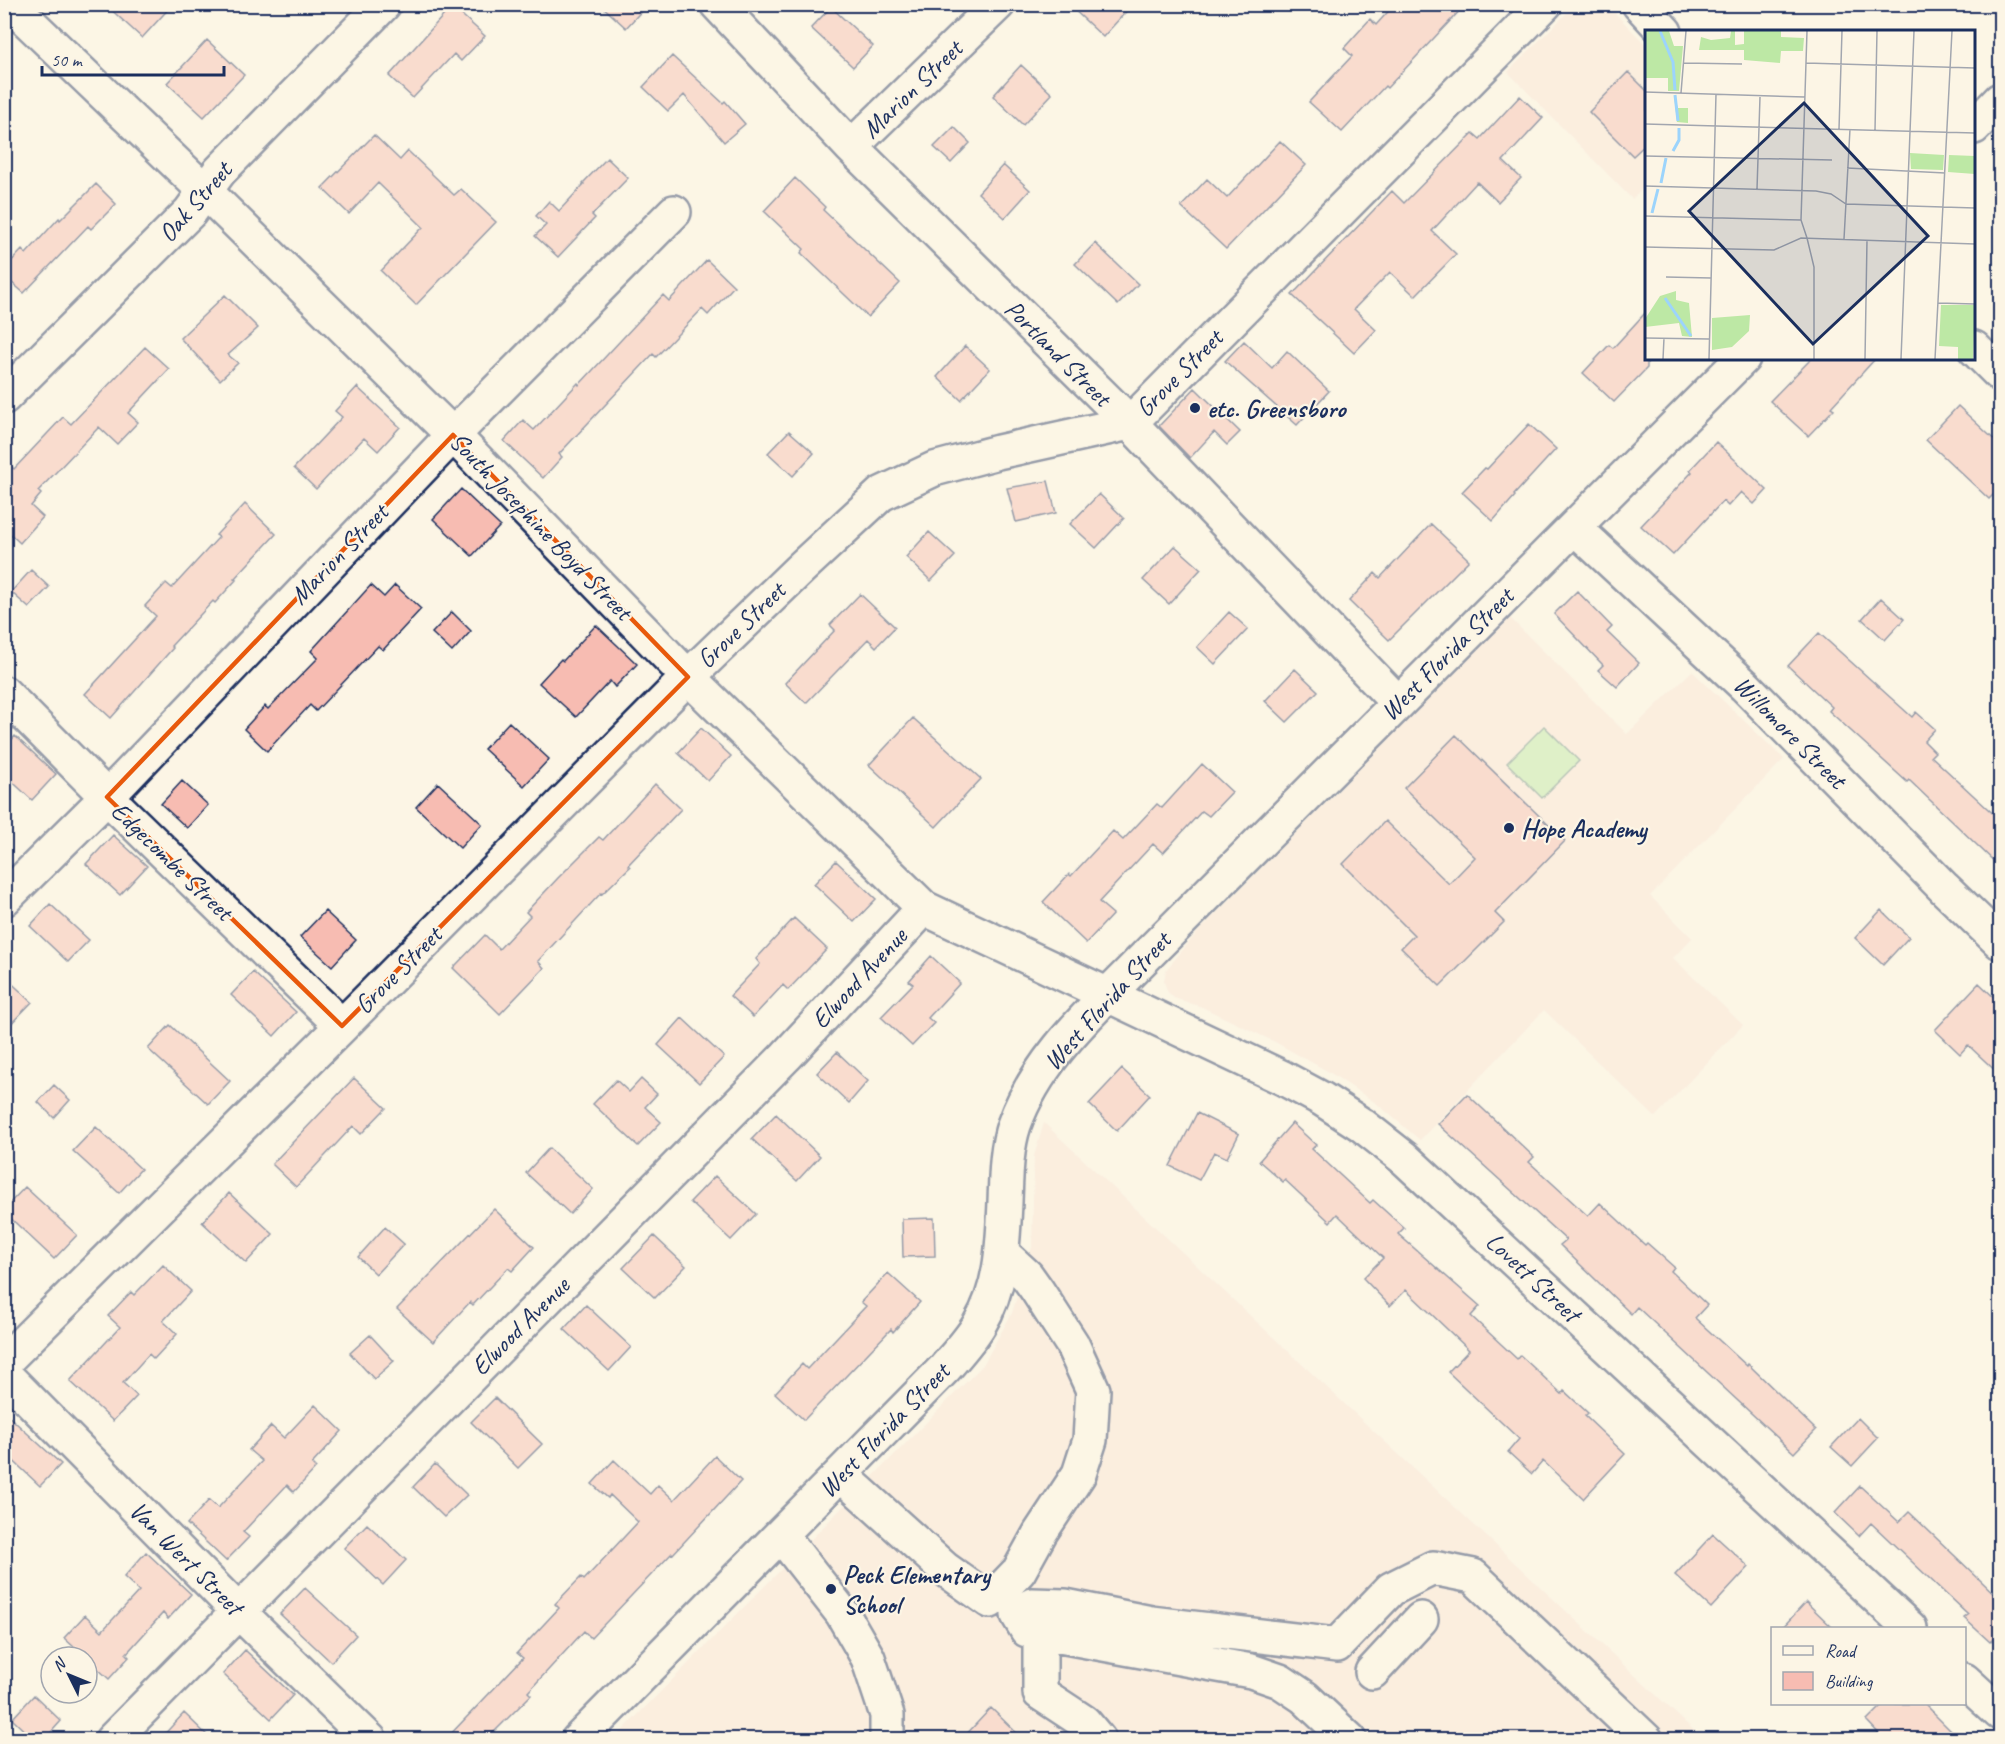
<svg xmlns="http://www.w3.org/2000/svg" width="2005" height="1744" viewBox="0 0 2005 1744" font-family="Caveat,sans-serif">
<rect width="100%" height="100%" fill="#fcf5e5"/>
<filter id="ink" filterUnits="userSpaceOnUse"><feTurbulence type="fractalNoise" baseFrequency=".0167" numOctaves="2"/><feDisplacementMap in="SourceGraphic" scale="12" xChannelSelector="R" yChannelSelector="G"/><feConvolveMatrix kernelMatrix="1 2 1 2 8 2 1 2 1" color-interpolation-filters="sRGB"/></filter>
<g filter="url(#ink)">
<path fill="#fae4d6" d="M 1575,5 L 1607,5 L 1646,45 L 1646,185 L 1632,199 L 1508,72 Z
M 1510,618 L 1627,734 L 1692,671 L 1784,759 L 1650,896 L 1692,938 L 1673,958 L 1743,1025 L 1655,1117 L 1544,1010 L 1420,1140 L 1376,1103 L 1329,1072 L 1275,1042 L 1202,1007 L 1174,998 L 1167,991 L 1164,981 L 1166,970 L 1196,934 Z
M 1044,1123 L 1703,1739 L 613,1740 L 983,1365 L 1012,1313 L 1032,1247 L 1034,1156 Z"/>
<path fill="#bde8a5" stroke="#6c8c82" stroke-width="1.5" d="M 1544,726 L 1579,761 L 1542,798 L 1507,763 Z"/>
<path fill="#f7bcb2" stroke="#1b2f5e" stroke-width="1.5" d="M 105,4 L 173,4 L 142,38 Z
M 600,4 L 648,4 L 626,28 Z
M 1068,4 L 1133,4 L 1103,37 Z
M 1395,4 L 1466,4 L 1387,88 L 1385,86 L 1342,132 L 1309,102 L 1352,56 L 1344,48 L 1370,19 L 1376,25 Z
M 452,6 L 485,36 L 461,61 L 454,54 L 413,98 L 389,76 Z
M 831,7 L 873,46 L 853,67 L 811,28 Z
M 207,40 L 244,75 L 204,117 L 167,83 Z
M 672,56 L 723,103 L 725,101 L 745,124 L 724,142 L 684,95 L 668,111 L 643,87 Z
M 1021,65 L 1052,94 L 1023,125 L 993,96 Z
M 1628,72 L 1647,91 L 1647,143 L 1633,156 L 1589,112 Z
M 1520,96 L 1543,118 L 1503,161 L 1521,178 L 1498,202 L 1477,182 L 1432,231 L 1456,254 L 1415,296 L 1390,272 L 1354,309 L 1376,330 L 1354,353 L 1292,295 L 1392,191 L 1404,203 L 1473,133 L 1480,139 Z
M 954,127 L 970,143 L 951,163 L 934,147 Z
M 374,135 L 400,160 L 408,151 L 454,195 L 461,189 L 496,222 L 416,305 L 381,271 L 423,227 L 378,183 L 349,214 L 322,188 Z
M 1280,141 L 1306,165 L 1226,249 L 1181,207 L 1207,179 L 1227,198 Z
M 607,158 L 628,178 L 592,215 L 595,218 L 558,257 L 535,236 L 546,225 L 536,216 L 549,201 L 559,211 L 584,184 L 583,183 Z
M 1003,165 L 1030,190 L 1005,218 L 978,193 Z
M 795,178 L 825,207 L 823,210 L 900,283 L 868,317 L 801,253 L 804,249 L 764,211 Z
M 96,184 L 116,204 L 91,229 L 88,226 L 24,293 L 4,276 L 4,269 L 22,250 L 26,254 L 59,218 L 60,220 Z
M 1095,243 L 1138,284 L 1118,305 L 1075,264 Z
M 707,260 L 734,286 L 708,315 L 702,309 L 656,357 L 653,354 L 559,454 L 562,457 L 543,478 L 504,441 L 523,420 L 534,430 L 578,383 L 579,385 L 663,295 L 669,301 Z
M 225,295 L 258,328 L 228,355 L 238,363 L 220,380 L 180,338 Z
M 1647,311 L 1647,368 L 1614,402 L 1583,373 L 1609,345 L 1613,348 Z
M 1244,341 L 1272,368 L 1287,351 L 1329,391 L 1297,425 L 1225,361 Z
M 965,346 L 990,369 L 961,400 L 937,377 Z
M 145,347 L 169,369 L 128,413 L 138,422 L 117,444 L 99,427 L 38,491 L 41,494 L 31,506 L 43,517 L 20,543 L 4,528 L 4,460 L 14,469 L 63,417 L 71,424 Z
M 1812,358 L 1876,358 L 1831,407 L 1834,409 L 1808,436 L 1770,401 Z
M 357,387 L 400,427 L 378,451 L 364,438 L 316,489 L 294,468 L 342,417 L 335,411 Z
M 1195,388 L 1240,432 L 1227,445 L 1214,432 L 1190,458 L 1159,426 Z
M 1958,406 L 2001,446 L 2001,487 L 1989,499 L 1926,440 Z
M 1529,424 L 1556,449 L 1514,495 L 1515,496 L 1493,521 L 1462,492 L 1485,468 L 1487,469 Z
M 789,431 L 814,453 L 793,476 L 768,453 Z
M 1716,442 L 1767,490 L 1754,504 L 1741,492 L 1728,506 L 1723,501 L 1673,555 L 1641,526 L 1692,472 L 1690,470 Z
M 1048,481 L 1056,513 L 1016,522 L 1007,488 Z
M 461,489 L 500,526 L 472,556 L 433,519 Z
M 1099,494 L 1124,518 L 1096,548 L 1070,524 Z
M 245,504 L 276,534 L 234,579 L 236,580 L 215,603 L 213,601 L 171,646 L 173,648 L 111,718 L 85,694 L 156,616 L 145,606 L 166,583 L 172,588 L 219,537 L 216,535 Z
M 1431,524 L 1469,560 L 1389,640 L 1349,601 L 1375,573 L 1380,578 Z
M 929,532 L 955,556 L 931,581 L 906,557 Z
M 1175,546 L 1201,569 L 1169,604 L 1143,580 Z
M 31,570 L 49,587 L 29,608 L 11,592 Z
M 371,585 L 384,597 L 395,585 L 421,609 L 383,650 L 378,646 L 316,711 L 310,705 L 267,751 L 244,729 L 265,706 L 268,709 L 318,658 L 311,651 Z
M 1577,591 L 1612,627 L 1607,632 L 1639,663 L 1617,687 L 1598,670 L 1603,665 L 1554,614 Z
M 860,594 L 895,627 L 876,647 L 868,639 L 806,703 L 785,683 L 835,630 L 830,625 Z
M 1881,598 L 1904,619 L 1885,640 L 1862,619 Z
M 452,612 L 471,631 L 452,652 L 432,633 Z
M 1229,612 L 1248,629 L 1215,664 L 1197,647 Z
M 596,625 L 637,664 L 615,687 L 610,681 L 576,717 L 539,683 L 561,659 L 563,661 Z
M 1819,633 L 1912,717 L 1916,712 L 1935,729 L 1924,741 L 1935,752 L 1931,756 L 2001,821 L 2001,868 L 1909,780 L 1907,782 L 1829,711 L 1832,707 L 1788,666 Z
M 1295,669 L 1318,691 L 1287,722 L 1265,701 Z
M 913,718 L 981,779 L 936,827 L 869,765 Z
M 509,722 L 549,759 L 524,786 L 484,749 Z
M 701,728 L 731,756 L 708,781 L 678,753 Z
M 1456,735 L 1565,841 L 1495,913 L 1504,922 L 1440,986 L 1401,948 L 1414,935 L 1343,864 L 1385,821 L 1449,884 L 1475,857 L 1404,788 Z
M 15,736 L 56,774 L 32,800 L 4,774 L 4,748 Z
M 1202,764 L 1232,792 L 1209,816 L 1202,811 L 1163,853 L 1153,844 L 1099,902 L 1113,914 L 1086,943 L 1043,902 L 1069,874 L 1071,876 L 1113,831 L 1123,840 L 1157,804 L 1162,808 Z
M 182,781 L 208,805 L 187,828 L 161,804 Z
M 438,783 L 482,824 L 460,848 L 416,807 Z
M 655,784 L 681,809 L 628,865 L 630,867 L 602,894 L 601,893 L 538,961 L 544,968 L 500,1014 L 453,968 L 485,935 L 499,949 L 530,916 L 526,912 L 558,878 L 599,837 L 603,840 Z
M 113,835 L 147,866 L 120,895 L 86,864 Z
M 836,861 L 876,899 L 854,922 L 814,884 Z
M 50,904 L 89,940 L 68,962 L 30,926 Z
M 1881,910 L 1909,937 L 1883,965 L 1855,938 Z
M 325,911 L 356,940 L 332,966 L 300,937 Z
M 794,918 L 827,949 L 788,990 L 783,985 L 753,1017 L 730,996 L 760,964 L 756,959 Z
M 931,956 L 960,983 L 928,1018 L 934,1023 L 912,1046 L 881,1017 L 913,984 L 909,981 Z
M 253,972 L 296,1012 L 274,1036 L 231,995 Z
M 4,976 L 32,1002 L 4,1031 Z
M 1979,983 L 2001,1004 L 2001,1076 L 1968,1045 L 1960,1054 L 1935,1030 Z
M 682,1018 L 724,1057 L 699,1083 L 658,1045 Z
M 170,1025 L 230,1081 L 208,1104 L 148,1049 Z
M 837,1052 L 868,1081 L 849,1103 L 817,1073 Z
M 1122,1069 L 1150,1095 L 1117,1131 L 1089,1104 Z
M 354,1078 L 386,1108 L 361,1134 L 353,1126 L 296,1187 L 272,1164 Z
M 641,1079 L 657,1094 L 645,1107 L 661,1122 L 638,1146 L 593,1104 L 616,1080 L 629,1092 Z
M 54,1085 L 70,1100 L 54,1118 L 38,1102 Z
M 1467,1094 L 1534,1157 L 1529,1162 L 1588,1216 L 1600,1203 L 1645,1245 L 1647,1243 L 1674,1267 L 1671,1271 L 1707,1305 L 1695,1318 L 1747,1366 L 1748,1364 L 1816,1430 L 1794,1453 L 1637,1307 L 1631,1314 L 1560,1245 L 1566,1240 L 1438,1124 Z
M 1197,1113 L 1239,1134 L 1227,1158 L 1214,1152 L 1199,1180 L 1170,1166 Z
M 776,1114 L 820,1156 L 797,1181 L 752,1139 Z
M 1292,1123 L 1316,1145 L 1312,1149 L 1370,1203 L 1373,1200 L 1404,1228 L 1398,1234 L 1480,1306 L 1471,1316 L 1517,1359 L 1520,1355 L 1562,1394 L 1564,1391 L 1588,1413 L 1585,1416 L 1625,1454 L 1583,1499 L 1543,1461 L 1532,1474 L 1508,1452 L 1519,1439 L 1448,1372 L 1469,1350 L 1406,1290 L 1390,1306 L 1363,1278 L 1383,1258 L 1337,1214 L 1330,1222 L 1285,1180 L 1283,1182 L 1259,1161 Z
M 96,1127 L 141,1169 L 119,1193 L 73,1151 Z
M 549,1148 L 593,1189 L 570,1214 L 526,1173 Z
M 715,1176 L 756,1214 L 731,1240 L 690,1202 Z
M 25,1187 L 77,1235 L 54,1259 L 4,1212 L 4,1209 Z
M 229,1193 L 273,1234 L 246,1263 L 202,1222 Z
M 494,1209 L 534,1247 L 512,1271 L 508,1268 L 473,1305 L 470,1302 L 433,1342 L 397,1309 Z
M 934,1218 L 935,1256 L 903,1257 L 902,1219 Z
M 385,1227 L 404,1244 L 376,1274 L 358,1257 Z
M 654,1236 L 686,1266 L 655,1298 L 623,1268 Z
M 163,1265 L 191,1291 L 163,1321 L 177,1334 L 154,1359 L 149,1354 L 123,1383 L 137,1396 L 113,1421 L 70,1381 L 120,1327 L 108,1316 L 131,1292 L 134,1295 Z
M 888,1273 L 920,1302 L 893,1332 L 891,1329 L 804,1420 L 775,1393 L 802,1364 L 807,1369 L 866,1306 L 861,1302 Z
M 586,1305 L 631,1347 L 609,1371 L 564,1329 Z
M 370,1335 L 394,1361 L 374,1379 L 350,1353 Z
M 495,1398 L 542,1444 L 518,1468 L 471,1422 Z
M 315,1405 L 342,1431 L 312,1464 L 316,1468 L 294,1492 L 287,1485 L 243,1532 L 249,1537 L 226,1561 L 187,1524 L 209,1500 L 218,1508 L 262,1461 L 249,1450 L 271,1426 L 284,1438 Z
M 4,1412 L 61,1464 L 40,1486 L 4,1452 Z
M 1858,1418 L 1878,1438 L 1852,1466 L 1831,1447 Z
M 715,1456 L 741,1481 L 673,1554 L 672,1553 L 591,1638 L 584,1631 L 528,1692 L 531,1695 L 486,1740 L 445,1740 L 523,1658 L 517,1653 L 559,1608 L 555,1604 L 581,1577 L 584,1580 L 638,1522 L 610,1495 L 608,1498 L 592,1484 L 614,1460 L 650,1494 L 658,1485 L 674,1500 Z
M 435,1464 L 467,1495 L 444,1517 L 413,1487 Z
M 1860,1486 L 1899,1522 L 1909,1512 L 2001,1600 L 2001,1631 L 1990,1642 L 1964,1618 L 1968,1615 L 1871,1523 L 1859,1536 L 1835,1513 Z
M 367,1524 L 406,1560 L 383,1585 L 344,1548 Z
M 1713,1534 L 1749,1567 L 1711,1608 L 1675,1575 Z
M 146,1552 L 191,1594 L 168,1619 L 163,1613 L 126,1654 L 129,1657 L 109,1679 L 87,1659 L 87,1657 L 85,1657 L 64,1638 L 85,1615 L 102,1631 L 139,1591 L 124,1577 Z
M 305,1588 L 356,1635 L 331,1662 L 280,1614 Z
M 1806,1602 L 1834,1629 L 1781,1629 Z
M 245,1650 L 293,1695 L 271,1719 L 223,1674 Z
M 34,1695 L 61,1721 L 44,1740 L 34,1740 L 12,1719 Z
M 1884,1704 L 1924,1704 L 1960,1740 L 1885,1740 L 1867,1721 Z
M 991,1708 L 1024,1740 L 961,1740 Z
M 184,1713 L 212,1740 L 159,1740 Z"/>
<g fill="none" stroke-linecap="round" stroke-linejoin="round">
<g stroke="#1b2f5e" stroke-width="38">
<path id="minor" d="M 717,4 L 851,147 L 1130,423 L 1398,703
M 1639,4 L 1665,32
M 851,147 L 998,4
M 1974,348 L 2000,374
M 4,397 L 190,212 L 219,172 L 384,4
M 1575,528 L 1745,686 L 1944,888 L 2000,942
M 4,693 L 107,797 L 342,1026
M 4,899 L 107,797 L 453,435 L 674,212
M 1108,995 L 1283,1078 L 1322,1099 L 1362,1125 L 1404,1158 L 1910,1628
M 4,1362 L 342,1026 L 688,677 L 801,568 L 881,494 L 934,469 L 998,452 L 1130,423 L 1545,4
M 4,1374 L 238,1611 L 370,1740
M 841,1475 L 945,1569 L 990,1601 L 1019,1571 L 1040,1533 L 1079,1474 L 1090,1440 L 1093,1390 L 1072,1344 L 1037,1290 L 1027,1276 L 1003,1254
M 781,1535 L 842,1613 L 868,1658 L 887,1715 L 887,1740
M 1040,1633 L 1040,1693 L 1084,1722 L 1099,1740
M 1372,1672 L 1421,1619
M 1964,1680 L 2000,1713
M 112,1740 L 786,1056 L 924,908
M 1350,1740 L 1304,1697 L 1280,1681 L 1251,1671 L 1027,1630 L 1018,1615 L 1032,1605 L 1065,1606 L 1151,1623 L 1337,1645 L 1391,1589 L 1433,1568 L 1473,1576 L 1646,1740"/>
</g>
<g stroke="#1b2f5e" stroke-width="38">
<path id="major" d="M 10,4 L 205,191 L 453,435 L 688,677 L 924,908 L 1108,995
M 1974,127 L 2000,100
M 578,1740 L 945,1368 C 957,1354 970,1340 979,1325 C 1002,1287 1003,1245 1005,1202 C 1006,1177 1006,1149 1014,1125 C 1037,1060 1091,1012 1138,964 L 1743,358"/>
</g>
<use href="#minor" stroke="#fcf5e5" stroke-width="33"/>
<use href="#major" stroke="#fcf5e5" stroke-width="33"/>
</g>
</g>
<path d="M0 0H2005V1744H0ZM 453,435 L 688,677 L 342,1026 L 107,797 Z" fill="#fcf5e5" fill-opacity=".55" fill-rule="evenodd"/>
<path fill="none" stroke="#e8590c" stroke-width="4.5" stroke-linejoin="round" d="M 453,435 L 688,677 L 342,1026 L 107,797 Z"/>
<g fill="#1b2f5e" stroke="#fcf5e5" stroke-width="2">
<circle cx="1195" cy="408" r="6"/>
<circle cx="1509" cy="828" r="6"/>
<circle cx="831" cy="1589" r="6"/>
</g>
<g text-anchor="middle" dominant-baseline="central" stroke-width="4.5" stroke-linejoin="round" paint-order="stroke">
<g font-size="26" fill="#1b2f5e" stroke="#fcf5e5">
<text transform="translate(912 89) rotate(-44)">Marion Street</text>
<text transform="translate(195 202) rotate(-49)">Oak Street</text>
<text transform="translate(1058 353) rotate(45)">Portland Street</text>
<text transform="translate(1179 373) rotate(-45)">Grove Street</text>
<text transform="translate(541 526) rotate(46)">South Josephine Boyd Street</text>
<text transform="translate(339 554) rotate(-46)">Marion Street</text>
<text transform="translate(741 625) rotate(-44)">Grove Street</text>
<text transform="translate(1447 654) rotate(-45)">West Florida Street</text>
<text transform="translate(1790 732) rotate(45)">Willomore Street</text>
<text transform="translate(172 861) rotate(44)">Edgecombe Street</text>
<text transform="translate(398 970) rotate(-45)">Grove Street</text>
<text transform="translate(859 978) rotate(-47)">Elwood Avenue</text>
<text transform="translate(1107 1001) rotate(-48)">West Florida Street</text>
<text transform="translate(1533 1277) rotate(43)">Lovett Street</text>
<text transform="translate(520 1326) rotate(-45)">Elwood Avenue</text>
<text transform="translate(884 1430) rotate(-46)">West Florida Street</text>
<text transform="translate(186 1558) rotate(45)">Van Wert Street</text>
</g>
<g font-size="26" font-weight="bold" fill="#1b2f5e" stroke="#fcf5e5" text-anchor="start">
<text x="1207" y="408">etc. Greensboro</text>
<text x="1521" y="828">Hope Academy</text>
<text x="843" y="1574">Peck Elementary<tspan x="843" dy="30">School</tspan></text>
</g>
</g>
<g transform="translate(1645 30)">
<rect width="330" height="330" fill="#fcf5e5"/>
<path d="M 0,1 L 24,1 L 29,16 L 38,16 L 34,61 L 23,61 L 23,48 L 0,48 ZM 86,1 L 90,1 L 90,15 L 99,14 L 99,1 L 136,1 L 136,7 L 159,8 L 158,21 L 136,21 L 135,33 L 99,30 L 99,20 L 54,20 L 56,7 L 66,10 L 85,8 ZM 29,65 L 33,78 L 43,78 L 43,93 L 32,92 ZM 265,123 L 299,125 L 298,140 L 266,139 ZM 304,125 L 330,126 L 330,144 L 303,142 ZM 31,261 L 31,270 L 44,273 L 47,307 L 37,306 L 34,293 L 0,297 L 0,289 L 15,266 ZM 296,275 L 330,275 L 328,329 L 313,329 L 313,317 L 294,316 ZM 105,285 L 104,301 L 87,317 L 67,320 L 67,288 Z" fill="#bde8a5"/>
<path fill="none" stroke="#9cd4fc" stroke-width="3" d="M 15,1 L 28,32 L 30,60M 30,65 L 33,91M 28,121 L 34,110 L 34,98M 16,153 L 21,128M 7,183 L 13,159M 20,268 L 46,306"/>
<path fill="none" stroke="#a2a6af" stroke-width="1.5" d="M 39,33 L 97,34M 161,33 L 330,38M 0,62 L 160,67M 36,63 L 41,1M 0,94 L 330,103M 194,99 L 197,1M 230,100 L 232,1M 0,126 L 187,130M 202,138 L 300,143M 0,156 L 171,161 L 186,164 L 201,174 L 330,178M 112,159 L 115,67M 0,186 L 156,190M 162,208 L 169,237 L 169,329M 162,208 L 156,190 L 162,1M 199,209 L 205,99M 0,217 L 129,220 L 156,208 L 330,214M 21,247 L 66,248M 293,273 L 330,274M 0,308 L 64,309M 18,329 L 19,308M 64,329 L 71,64M 220,329 L 222,210M 256,329 L 269,1M 290,329 L 307,1"/>
<path fill="#1b2f5e" fill-opacity="0.15" stroke="#1b2f5e" stroke-width="3" d="M 159,73 L 283,206 L 168,314 L 44,181 Z"/>
<rect width="330" height="330" fill="none" stroke="#1b2f5e" stroke-width="3"/>
</g>
<rect width="2005" height="1744" fill="none" stroke="#fcf5e5" stroke-width="24"/>
<rect x="12" y="12" width="1981" height="1720" fill="none" stroke="#1b2f5e" stroke-width="2" filter="url(#ink)"/>
<rect x="1771" y="1627" width="195" height="78" fill="#fcf5e5" stroke="#a2a6af" stroke-width="1.5"/>
<rect x="1783" y="1646" width="30" height="9" fill="#fcf5e5" stroke="#a2a6af" stroke-width="1.5"/>
<text x="1825" y="1657" font-size="18" fill="#1b2f5e">Road</text>
<rect x="1783" y="1672" width="30" height="18" fill="#f7bcb2" stroke="#a2a6af" stroke-width="1.5"/>
<text x="1825" y="1687" font-size="18" fill="#1b2f5e">Building</text>
<g transform="translate(69 1675) rotate(313)"><circle r="28" fill="#fcf5e5" stroke="#a2a6af" stroke-width="1.5"/>
<path d="M0-4.5L10 22L0 15L-10 22Z" fill="#1b2f5e"/>
<text y="-9" font-size="16" font-weight="bold" text-anchor="middle" fill="#1b2f5e">N</text>
</g>
<path d="M42 66v9h182v-9" fill="none" stroke="#1b2f5e" stroke-width="3"/>
<text x="51" y="66" font-size="18" fill="#1b2f5e" stroke="#fcf5e5" stroke-width="4.5" paint-order="stroke">50 m</text>
</svg>
